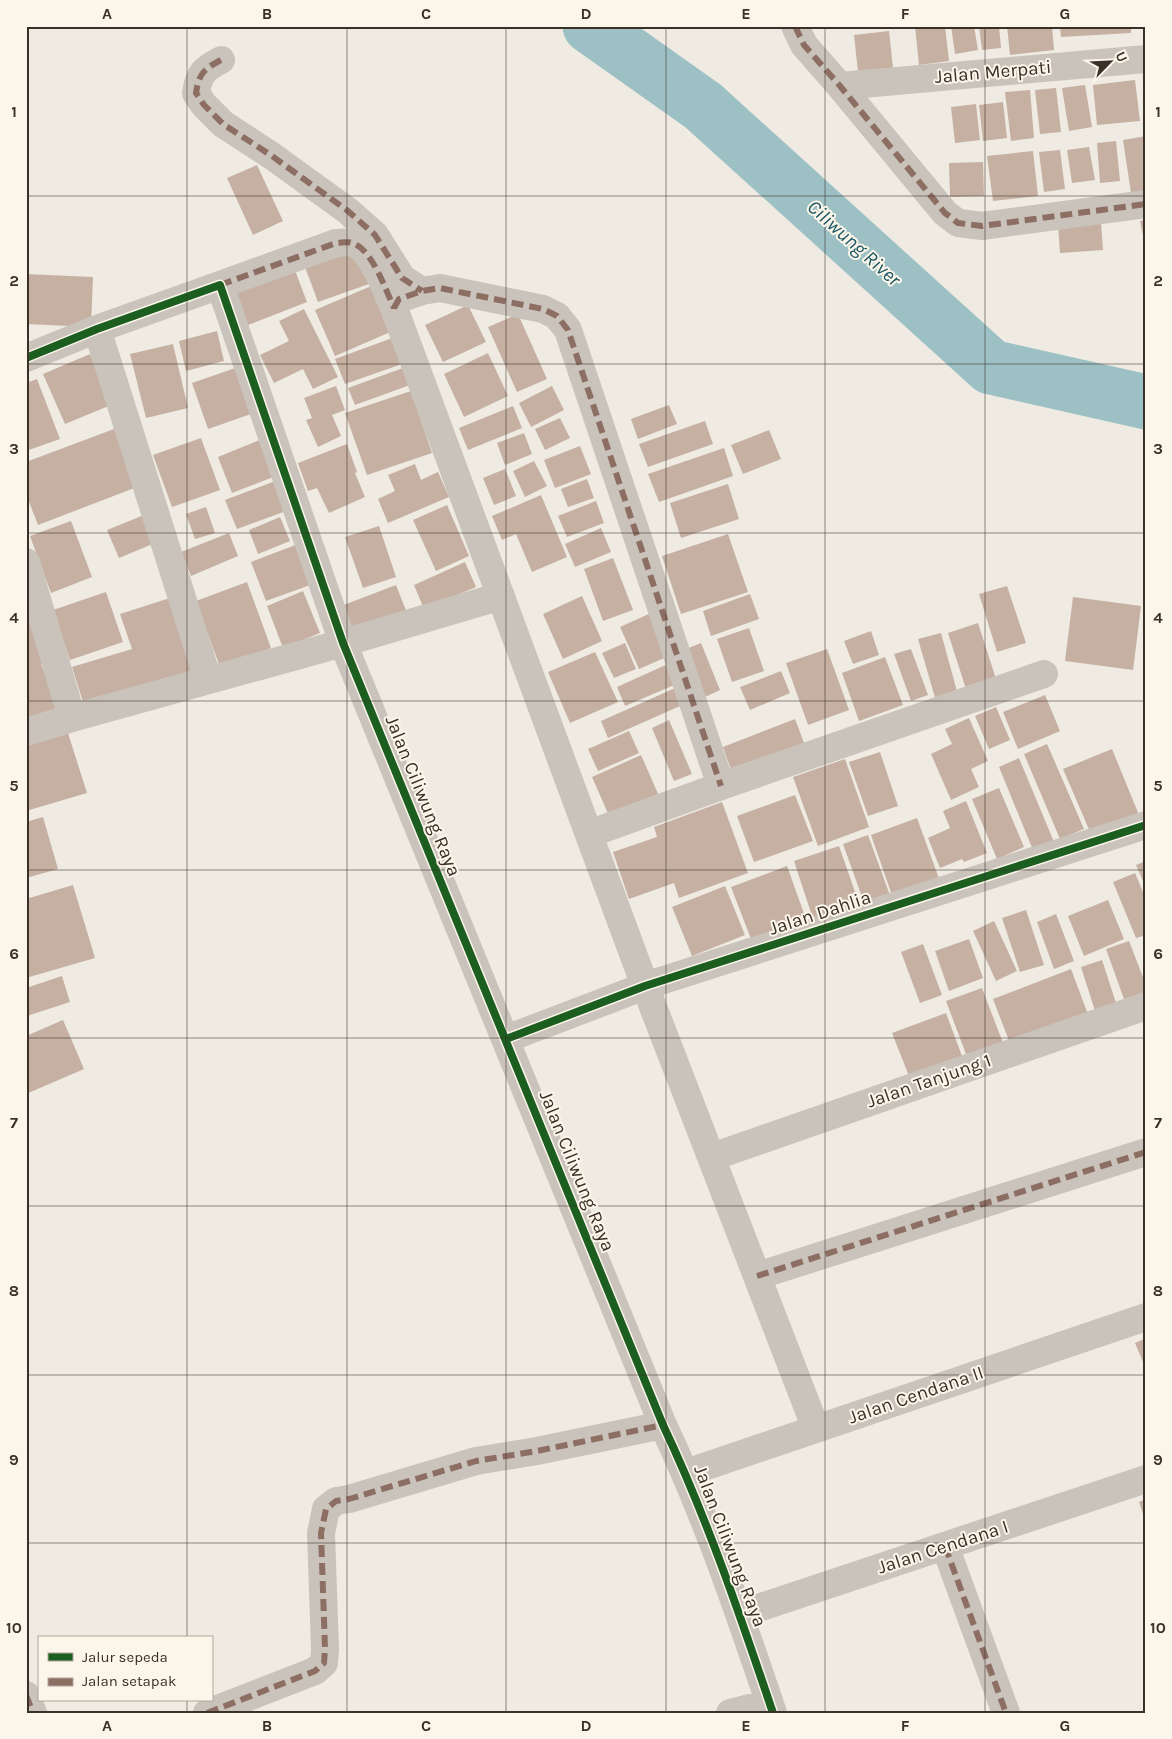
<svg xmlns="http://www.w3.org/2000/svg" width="1172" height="1739" viewBox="0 0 1172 1739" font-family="Karla,sans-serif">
<rect width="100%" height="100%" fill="#efebe3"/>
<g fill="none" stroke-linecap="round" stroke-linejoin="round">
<path stroke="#9cc0c4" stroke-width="55" d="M 590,26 L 703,106 L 991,367 L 1146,402"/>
</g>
<path fill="#c5b0a2" d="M 915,26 L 945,26 L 949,61 L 919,65 Z
M 951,26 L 974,26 L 978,50 L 955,54 Z
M 979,26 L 999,26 L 1001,48 L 982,50 Z
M 1007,26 L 1052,26 L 1054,50 L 1010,55 Z
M 1060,26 L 1131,26 L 1131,33 L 1061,37 Z
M 889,31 L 893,68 L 858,72 L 854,35 Z
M 1135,80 L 1140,121 L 1097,125 L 1093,85 Z
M 1085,85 L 1092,127 L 1069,131 L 1062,88 Z
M 1056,88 L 1061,132 L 1040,134 L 1035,90 Z
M 1030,90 L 1034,138 L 1011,141 L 1005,92 Z
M 1003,102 L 1007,138 L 983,141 L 979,105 Z
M 976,104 L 980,140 L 955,143 L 951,107 Z
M 1146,136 L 1146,190 L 1131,193 L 1123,140 Z
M 1116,141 L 1120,181 L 1100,183 L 1097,143 Z
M 1089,147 L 1095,180 L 1072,183 L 1067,150 Z
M 1060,150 L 1065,189 L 1044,192 L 1039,152 Z
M 1033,151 L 1038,196 L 993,201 L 987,156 Z
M 983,162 L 984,196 L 950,197 L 949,163 Z
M 257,165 L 283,221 L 253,235 L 227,178 Z
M 1146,220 L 1146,245 L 1145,245 L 1140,221 Z
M 1101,222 L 1103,250 L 1060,253 L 1058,224 Z
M 357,248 L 369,284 L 318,302 L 305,267 Z
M 293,265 L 307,302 L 248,325 L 234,288 Z
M 26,274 L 93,277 L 91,327 L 26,324 Z
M 376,284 L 395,330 L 335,356 L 315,310 Z
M 468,305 L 486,342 L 443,362 L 425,325 Z
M 304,309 L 338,377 L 313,389 L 303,369 L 274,383 L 260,355 L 289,341 L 279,321 Z
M 518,314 L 547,379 L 517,392 L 488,327 Z
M 217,331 L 224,361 L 186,371 L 179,341 Z
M 395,337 L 405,363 L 345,384 L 335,359 Z
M 173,344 L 188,408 L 146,418 L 130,354 Z
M 488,353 L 508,396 L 464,417 L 444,374 Z
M 90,354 L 111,405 L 65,424 L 43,374 Z
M 241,366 L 257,412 L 208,429 L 192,383 Z
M 403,368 L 410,385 L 355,405 L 348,388 Z
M 37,379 L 60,439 L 26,451 L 26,383 Z
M 336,386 L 345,410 L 332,415 L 341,436 L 318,447 L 306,420 L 312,418 L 304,398 Z
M 552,386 L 564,410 L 531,427 L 519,403 Z
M 411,391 L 432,453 L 367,475 L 345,413 Z
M 669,405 L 677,424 L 638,439 L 631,419 Z
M 513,406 L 522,428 L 468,450 L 459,428 Z
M 560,418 L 570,438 L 545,450 L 535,429 Z
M 705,421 L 713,444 L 648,467 L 639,444 Z
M 114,429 L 137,487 L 38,525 L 26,494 L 26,462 Z
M 769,430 L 781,459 L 743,474 L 731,445 Z
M 524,433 L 532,454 L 505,465 L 497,443 Z
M 201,438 L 220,490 L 172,507 L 153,455 Z
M 262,439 L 276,476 L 232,493 L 218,457 Z
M 347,444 L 357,472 L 355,473 L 365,497 L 329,513 L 317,488 L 308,491 L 298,463 Z
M 580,446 L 591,474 L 555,488 L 544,460 Z
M 724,448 L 733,476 L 659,502 L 648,474 Z
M 534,461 L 547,486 L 525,497 L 513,471 Z
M 415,464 L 421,480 L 438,472 L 449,497 L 388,523 L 378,499 L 395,491 L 388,475 Z
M 505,469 L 516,496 L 494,505 L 483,478 Z
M 587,479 L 594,498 L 568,507 L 561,489 Z
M 278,480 L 289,510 L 237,529 L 225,500 Z
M 728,484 L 739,519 L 681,538 L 670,503 Z
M 541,495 L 567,557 L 532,572 L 516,534 L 502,540 L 492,516 Z
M 596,501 L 604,523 L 567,537 L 558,516 Z
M 447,505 L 469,556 L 436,571 L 413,520 Z
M 206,507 L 215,533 L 195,539 L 186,514 Z
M 144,515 L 155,543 L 119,558 L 107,530 Z
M 280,517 L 290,541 L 258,554 L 249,530 Z
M 71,521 L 92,577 L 51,593 L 30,536 Z
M 379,526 L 396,577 L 363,588 L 345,537 Z
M 601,528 L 611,552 L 575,567 L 565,544 Z
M 229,533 L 238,556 L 191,576 L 181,552 Z
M 728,534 L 748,592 L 681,614 L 662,556 Z
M 298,544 L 313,584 L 266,601 L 251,562 Z
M 613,558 L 633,610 L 603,621 L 584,569 Z
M 465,562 L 476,587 L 424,609 L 414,585 Z
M 247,582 L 271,648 L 220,667 L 196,601 Z
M 396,585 L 407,613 L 351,634 L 341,606 Z
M 1007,586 L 1026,643 L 997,652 L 979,594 Z
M 303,591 L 320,633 L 283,648 L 267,606 Z
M 106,592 L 123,642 L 70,660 L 53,610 Z
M 750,594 L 759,619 L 711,636 L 703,611 Z
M 582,596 L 602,641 L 563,659 L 543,614 Z
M 173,597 L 197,673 L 84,705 L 72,667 L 132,649 L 120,614 Z
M 1073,597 L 1141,606 L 1133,670 L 1065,661 Z
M 26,607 L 47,662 L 41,664 L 59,712 L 26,724 Z
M 651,613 L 669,656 L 639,669 L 620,627 Z
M 978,623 L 997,682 L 967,692 L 948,633 Z
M 749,628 L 764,671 L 732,682 L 717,639 Z
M 871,631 L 879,655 L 853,664 L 844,641 Z
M 941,633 L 958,695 L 936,701 L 918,639 Z
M 625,643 L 636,669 L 614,678 L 602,653 Z
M 701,643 L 720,690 L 705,697 L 686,649 Z
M 827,649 L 849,710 L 808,725 L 786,663 Z
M 911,649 L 928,695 L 911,701 L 894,654 Z
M 595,652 L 618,702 L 570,723 L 548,672 Z
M 885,657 L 903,705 L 859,721 L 842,673 Z
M 670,663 L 679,683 L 625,706 L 617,687 Z
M 781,671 L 790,693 L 750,710 L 740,687 Z
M 682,685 L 689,702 L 608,738 L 601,721 Z
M 1045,695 L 1060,731 L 1018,749 L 1003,712 Z
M 996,707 L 1010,740 L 989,749 L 975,716 Z
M 969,718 L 988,761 L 971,769 L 979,787 L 951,800 L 931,754 L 952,744 L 945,729 Z
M 795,719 L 806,748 L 733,775 L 723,747 Z
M 669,720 L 692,774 L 674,781 L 652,728 Z
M 67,730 L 87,793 L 26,811 L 26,743 Z
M 629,731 L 639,753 L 598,771 L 588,749 Z
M 1047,744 L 1084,829 L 1060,839 L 1024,754 Z
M 1112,749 L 1139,815 L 1091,834 L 1063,769 Z
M 880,752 L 898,806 L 868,816 L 849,762 Z
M 641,755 L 659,796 L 610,818 L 592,777 Z
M 1019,758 L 1054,842 L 1033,850 L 999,767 Z
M 845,759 L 869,827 L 818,846 L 793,777 Z
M 999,788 L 1024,847 L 997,859 L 972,799 Z
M 795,795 L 813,841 L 754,862 L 737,816 Z
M 966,801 L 987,853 L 964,862 L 962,859 L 940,868 L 928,838 L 950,828 L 943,811 Z
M 722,802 L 748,873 L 679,898 L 674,883 L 629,899 L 613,852 L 657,837 L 654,827 Z
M 43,817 L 58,869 L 26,878 L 26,822 Z
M 917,818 L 941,884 L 894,901 L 871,835 Z
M 868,835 L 892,901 L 867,911 L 843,844 Z
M 839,846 L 861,909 L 815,925 L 794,861 Z
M 1146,861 L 1146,888 L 1136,865 Z
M 787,866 L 806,919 L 751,939 L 731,887 Z
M 1135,873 L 1146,899 L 1146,935 L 1136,938 L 1113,882 Z
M 73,885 L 95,958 L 26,978 L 26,899 Z
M 725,886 L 745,935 L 692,956 L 672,907 Z
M 1108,900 L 1124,939 L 1084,956 L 1068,916 Z
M 1026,910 L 1044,965 L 1020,972 L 1002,918 Z
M 1056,914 L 1074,961 L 1054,969 L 1037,922 Z
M 994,921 L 1017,971 L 996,981 L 973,931 Z
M 969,939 L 983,978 L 949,991 L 935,951 Z
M 1129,941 L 1146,985 L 1146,994 L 1125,1002 L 1106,949 Z
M 923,944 L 942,995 L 920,1003 L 901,952 Z
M 1102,960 L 1117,1006 L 1096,1014 L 1081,967 Z
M 1071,969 L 1089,1017 L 1011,1046 L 993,999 Z
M 62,976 L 70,1002 L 27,1016 L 26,988 Z
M 982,988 L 1005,1048 L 969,1062 L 946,1001 Z
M 946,1013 L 962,1056 L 909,1076 L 892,1033 Z
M 63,1020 L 84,1069 L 26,1094 L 26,1036 Z
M 1146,1338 L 1146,1369 L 1135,1343 Z
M 1146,1499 L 1146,1520 L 1145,1520 L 1139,1502 Z"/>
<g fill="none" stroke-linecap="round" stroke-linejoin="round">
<path stroke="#c9c3bb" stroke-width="28" d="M 795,26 L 804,45 L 840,86 L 945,213 L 958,223 L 982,226 L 1146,204
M 221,60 C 204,69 199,73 196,93 L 204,105 L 223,124 L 272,156 L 348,211 L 375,235 L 402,278 L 422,291
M 840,86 L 1146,59
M 220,285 L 336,243 C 341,243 348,241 352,243 C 372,248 386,291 394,308 L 645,986 L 816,1429
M 394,308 L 399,299 L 422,291 L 440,288 L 543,309 L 557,316 L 568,330 L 721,786
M 97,329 L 208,680
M 26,358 L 97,329 L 220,285 L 343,643 L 663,1425 C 707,1518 740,1615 773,1713
M 26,562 L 72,718
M 26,732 L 72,718 L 343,643 L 501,596
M 589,834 L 721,786 L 1044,674
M 506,1039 L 645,986 L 1146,825
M 712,1157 L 1146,1006
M 757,1276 L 1146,1152
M 686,1473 L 1146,1317
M 945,1546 L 1006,1713
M 740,1614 L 1146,1479
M 26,1695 L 33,1713
M 207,1713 L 315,1671 L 324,1663 L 325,1649 L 321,1533 L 326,1509 L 336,1501 L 349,1499 L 476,1461 L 537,1451 L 663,1425
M 730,1713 L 769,1703"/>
<path stroke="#8d6e63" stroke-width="6" stroke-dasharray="12 6" stroke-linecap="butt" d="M 795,26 L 804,45 L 840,86 L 945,213 L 958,223 L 982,226 L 1146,204
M 221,60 C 204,69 199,73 196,93 L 204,105 L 223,124 L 272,156 L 348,211 L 375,235 L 402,278 L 422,291
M 220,285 L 336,243 C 341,243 348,241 352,243 C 372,248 386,291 394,308
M 394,308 L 399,299 L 422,291 L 440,288 L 543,309 L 557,316 L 568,330 L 721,786
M 757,1276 L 1146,1152
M 945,1546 L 1006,1713
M 26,1695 L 33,1713
M 207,1713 L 315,1671 L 324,1663 L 325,1649 L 321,1533 L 326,1509 L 336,1501 L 349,1499 L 476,1461 L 537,1451 L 663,1425"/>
<g stroke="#fcf5ea" stroke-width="11">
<path id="cycleway" d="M 26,358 L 97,329 L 220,285 L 343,643 L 663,1425 C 707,1518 740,1615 773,1713
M 506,1039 L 645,986 L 1146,825"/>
</g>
<use href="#cycleway" stroke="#1b5e20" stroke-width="8"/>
</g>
<path fill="none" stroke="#3b3028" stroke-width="1" stroke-opacity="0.55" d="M 187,26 L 187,1638M 347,26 L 347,1713M 506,26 L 506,1713M 666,26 L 666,1713M 825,26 L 825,1713M 985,26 L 985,1713M 26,196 L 1146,196M 26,364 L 1146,364M 26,533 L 1146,533M 26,701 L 1146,701M 26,870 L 1146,870M 26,1038 L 1146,1038M 26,1206 L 1146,1206M 26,1375 L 1146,1375M 26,1543 L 1146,1543M 187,1700 L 187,1713"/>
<g text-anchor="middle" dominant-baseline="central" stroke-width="4" stroke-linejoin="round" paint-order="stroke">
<g font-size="19" fill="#3b3028" stroke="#fcf5ea">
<text transform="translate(993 72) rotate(-5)">Jalan Merpati</text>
<text transform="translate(423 796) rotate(68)">Jalan Ciliwung Raya</text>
<text transform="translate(820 913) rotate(-18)">Jalan Dahlia</text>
<text transform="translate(929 1081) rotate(-19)">Jalan Tanjung 1</text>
<text transform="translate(577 1171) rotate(68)">Jalan Ciliwung Raya</text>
<text transform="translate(916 1395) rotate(-19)">Jalan Cendana II</text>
<text transform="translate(730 1546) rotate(69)">Jalan Ciliwung Raya</text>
<text transform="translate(943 1547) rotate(-18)">Jalan Cendana I</text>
</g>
<g font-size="20" font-style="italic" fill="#185662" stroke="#fcf5ea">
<text transform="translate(854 243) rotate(42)">Ciliwung River</text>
</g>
</g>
<rect width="1172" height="1739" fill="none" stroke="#fcf5ea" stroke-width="55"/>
<rect x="38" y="1636" width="175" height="65" fill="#fcf5ea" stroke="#afa69c"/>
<rect x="48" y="1653" width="25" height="8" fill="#1b5e20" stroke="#afa69c"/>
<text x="82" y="1662" font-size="15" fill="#3b3028">Jalur sepeda</text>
<rect x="48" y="1678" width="25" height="8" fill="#8d6e63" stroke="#afa69c"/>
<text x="82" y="1686" font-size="15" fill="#3b3028">Jalan setapak</text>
<g transform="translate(1110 62) rotate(66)" stroke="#fcf5ea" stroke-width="4" paint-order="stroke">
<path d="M0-4L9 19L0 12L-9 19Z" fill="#3b3028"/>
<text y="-8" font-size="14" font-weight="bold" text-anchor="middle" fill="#3b3028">U</text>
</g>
<rect x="28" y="28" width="1116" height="1684" fill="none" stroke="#3b3028" stroke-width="2"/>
<g font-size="16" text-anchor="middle" font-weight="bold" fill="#3b3028">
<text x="107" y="19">A</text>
<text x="267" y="19">B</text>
<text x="426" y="19">C</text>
<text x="586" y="19">D</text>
<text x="746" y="19">E</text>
<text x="905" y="19">F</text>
<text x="1065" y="19">G</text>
<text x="14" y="117">1</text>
<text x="1158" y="117">1</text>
<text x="14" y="286">2</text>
<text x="1158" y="286">2</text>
<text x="14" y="454">3</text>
<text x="1158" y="454">3</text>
<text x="14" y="623">4</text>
<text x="1158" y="623">4</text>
<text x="14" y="791">5</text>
<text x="1158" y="791">5</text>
<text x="14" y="959">6</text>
<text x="1158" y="959">6</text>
<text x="14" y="1128">7</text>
<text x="1158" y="1128">7</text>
<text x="14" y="1296">8</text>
<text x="1158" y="1296">8</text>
<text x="14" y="1465">9</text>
<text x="1158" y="1465">9</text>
<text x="14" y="1633">10</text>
<text x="1158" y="1633">10</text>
<text x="107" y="1731">A</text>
<text x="267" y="1731">B</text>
<text x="426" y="1731">C</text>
<text x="586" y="1731">D</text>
<text x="746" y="1731">E</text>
<text x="905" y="1731">F</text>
<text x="1065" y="1731">G</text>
</g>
</svg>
